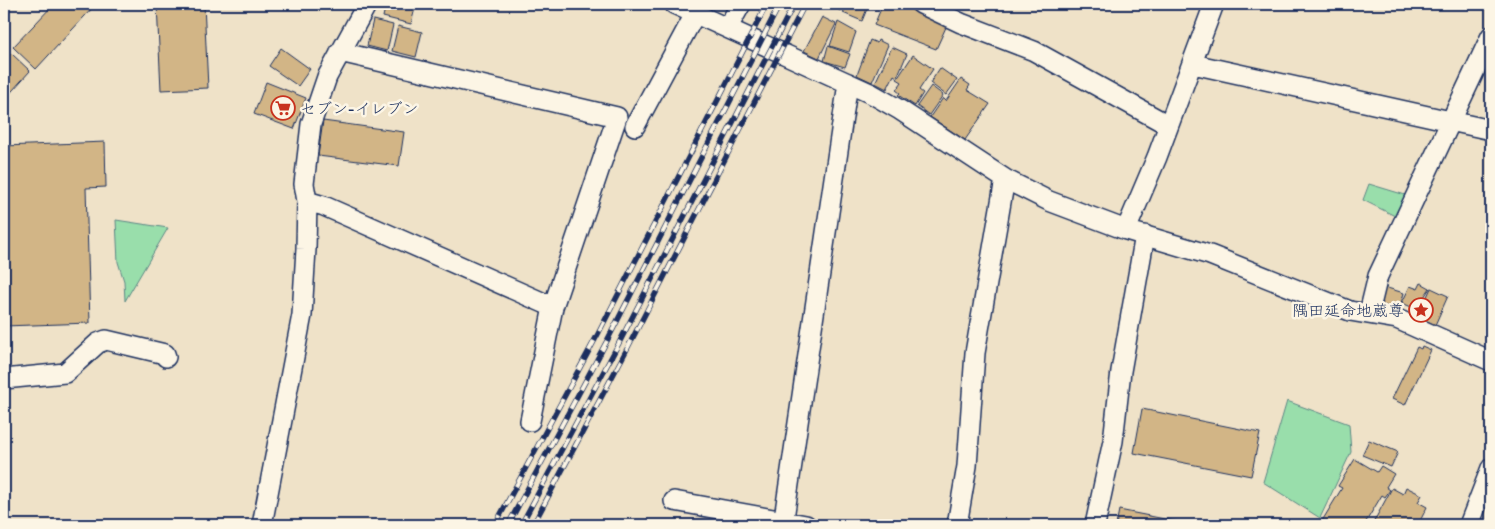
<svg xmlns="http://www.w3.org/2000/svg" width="1495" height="529" viewBox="0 0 1495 529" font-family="Itim,'Klee One',sans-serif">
<rect width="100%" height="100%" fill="#efe2c8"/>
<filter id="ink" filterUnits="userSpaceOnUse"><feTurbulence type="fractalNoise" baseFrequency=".02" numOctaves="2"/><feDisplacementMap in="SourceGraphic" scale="10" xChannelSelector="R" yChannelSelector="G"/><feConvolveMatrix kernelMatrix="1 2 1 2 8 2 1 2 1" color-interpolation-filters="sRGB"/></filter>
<g filter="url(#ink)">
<path fill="#99deab" stroke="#5a8684" d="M 1369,184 L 1412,197 L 1403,220 L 1363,200 Z
M 116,220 L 168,228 L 125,301 L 124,281 L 118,262 Z
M 1287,401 L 1349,424 L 1351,452 L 1320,518 L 1263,482 Z"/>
<path fill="#d2b586" stroke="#1b2f5e" d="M 54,4 L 96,4 L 36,69 L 13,47 Z
M 157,4 L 204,4 L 208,88 L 161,90 Z
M 386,4 L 416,4 L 411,24 L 383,17 Z
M 826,4 L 844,4 L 841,11 Z
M 847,4 L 869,4 L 862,21 L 843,13 Z
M 883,4 L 898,4 L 947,25 L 936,49 L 874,25 Z
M 822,17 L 836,24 L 819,58 L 804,51 Z
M 373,20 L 393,25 L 387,51 L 367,46 Z
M 838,22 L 856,32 L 849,52 L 830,46 Z
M 398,26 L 422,32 L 416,57 L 392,51 Z
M 870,40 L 877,43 L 878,40 L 888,45 L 872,82 L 857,75 Z
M 828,46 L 850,54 L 845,67 L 824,61 Z
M 892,47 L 907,54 L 897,77 L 894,75 L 887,89 L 875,83 Z
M 281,48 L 310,69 L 298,86 L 269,66 Z
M 11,53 L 30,71 L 4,100 L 4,61 Z
M 913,55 L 933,69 L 919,90 L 923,93 L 915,106 L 898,95 L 900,93 L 896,90 L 902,82 L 897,79 Z
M 940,68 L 957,80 L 946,95 L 930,83 Z
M 961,79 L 970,85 L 967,90 L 990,104 L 965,140 L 930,117 L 943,98 L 946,101 Z
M 266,82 L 306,98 L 294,129 L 254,114 Z
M 931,86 L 943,95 L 929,115 L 917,106 Z
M 323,121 L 404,132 L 399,166 L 318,156 Z
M 105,142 L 106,187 L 86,188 L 90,323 L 4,326 L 4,146 Z
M 1421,283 L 1430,288 L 1416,309 L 1402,303 L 1410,286 L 1418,289 Z
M 1384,287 L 1404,293 L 1399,310 L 1382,305 L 1383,302 L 1380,300 Z
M 1431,288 L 1448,296 L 1435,325 L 1425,320 L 1432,304 L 1425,301 Z
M 1422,346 L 1431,350 L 1405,405 L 1392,399 L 1417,347 L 1421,349 Z
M 1142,409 L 1260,433 L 1251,476 L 1134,453 Z
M 1369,440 L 1398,452 L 1391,467 L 1362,455 Z
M 1355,459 L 1377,472 L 1381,466 L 1394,474 L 1386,487 L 1390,490 L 1385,497 L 1382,495 L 1364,525 L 1329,525 L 1322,521 L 1342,488 L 1338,486 Z
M 1406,487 L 1422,495 L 1418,502 L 1427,507 L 1418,525 L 1372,525 L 1392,488 L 1403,494 Z
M 1119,510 L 1185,523 L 1184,525 L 1116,525 Z"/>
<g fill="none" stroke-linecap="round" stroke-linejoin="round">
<g stroke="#1b2f5e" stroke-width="22">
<path id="street" d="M 674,4 L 872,94 L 900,110 L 1005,179 L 1049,201 L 1126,230 L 1210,255 L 1350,311 L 1397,319 L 1491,361
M 921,4 L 961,23 L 1034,51 L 1168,125
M 728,27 L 741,4
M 340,52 L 617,117 L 553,307 L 530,421
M 1193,64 L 1491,130
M 635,126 L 695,14
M 307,201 L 324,206 L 553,307
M 1126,230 L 1157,157 L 1214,4
M 1369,313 L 1378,276 L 1491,36
M 4,379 L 65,373 L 98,343 L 106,340 L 165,354 L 166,357
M 674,501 L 806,525
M 262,525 L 302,315 L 306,249 L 307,201 L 304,184 L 311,124 L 327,77 L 367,4
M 783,525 L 848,83
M 957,525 L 967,466 L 975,353 L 1005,179
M 1095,525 L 1113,441 L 1121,371 L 1145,235
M 1469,525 L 1491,468"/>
</g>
<use href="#street" stroke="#fcf5e5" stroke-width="19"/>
<g stroke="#1b2f5e" stroke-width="5.5">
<path id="rail" d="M 495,525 L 598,334 L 767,4
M 508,525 L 608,339 L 780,4
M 521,525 L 619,343 L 794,4
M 533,525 L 627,349 L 805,4"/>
</g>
<use href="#rail" stroke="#fcf5e5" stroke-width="4" stroke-dasharray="11" stroke-linecap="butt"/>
</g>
</g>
<defs>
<g id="supermarket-ring" transform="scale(1.25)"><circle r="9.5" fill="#fcf5e5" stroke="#c8321e" stroke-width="1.5"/><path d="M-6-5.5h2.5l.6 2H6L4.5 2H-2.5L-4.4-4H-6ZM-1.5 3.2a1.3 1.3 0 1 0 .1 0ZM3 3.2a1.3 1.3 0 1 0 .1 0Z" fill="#c8321e"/></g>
<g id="sight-ring" transform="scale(1.25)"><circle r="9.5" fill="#fcf5e5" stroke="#c8321e" stroke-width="1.5"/><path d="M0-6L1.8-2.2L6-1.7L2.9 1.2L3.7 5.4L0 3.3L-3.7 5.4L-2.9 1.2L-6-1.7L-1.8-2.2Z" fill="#c8321e"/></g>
</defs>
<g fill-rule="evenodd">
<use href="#supermarket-ring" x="283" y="108"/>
<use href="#sight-ring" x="1421" y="310"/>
</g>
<g text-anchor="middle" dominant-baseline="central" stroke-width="5" stroke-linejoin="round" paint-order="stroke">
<g font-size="16" fill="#1b2f5e" stroke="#fcf5e5" text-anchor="start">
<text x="300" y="108">セブン-イレブン</text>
<text x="1404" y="310" text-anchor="end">隅田延命地蔵尊</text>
</g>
</g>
<rect width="1495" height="529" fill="none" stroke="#fcf5e5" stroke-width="20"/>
<rect x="10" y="10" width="1475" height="509" fill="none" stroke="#1b2f5e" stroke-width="2" filter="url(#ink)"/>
</svg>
